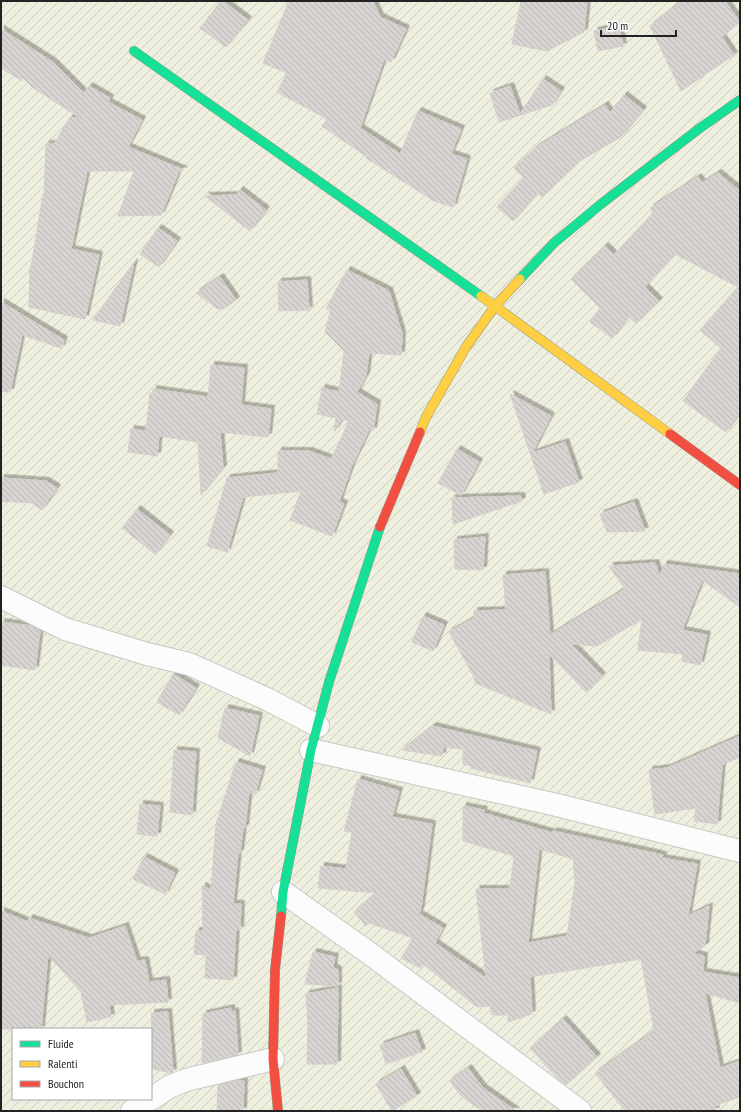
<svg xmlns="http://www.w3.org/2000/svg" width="741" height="1112" viewBox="0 0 741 1112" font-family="'PT Sans Narrow',sans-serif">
<defs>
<pattern id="farmland-furrows" width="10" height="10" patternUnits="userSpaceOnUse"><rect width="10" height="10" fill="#efefdf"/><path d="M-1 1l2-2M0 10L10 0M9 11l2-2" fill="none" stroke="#cdcdbf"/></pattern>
<pattern id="building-back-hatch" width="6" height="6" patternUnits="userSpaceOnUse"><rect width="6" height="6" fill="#d7d4d2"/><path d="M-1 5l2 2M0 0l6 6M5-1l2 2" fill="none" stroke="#b8b6b4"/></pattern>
<filter id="shadow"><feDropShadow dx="3.5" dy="-3.5" stdDeviation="0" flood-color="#0004"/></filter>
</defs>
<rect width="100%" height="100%" fill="#f0eeeb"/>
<path fill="url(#farmland-furrows)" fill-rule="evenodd" d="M 1,1 L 740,1 L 740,1111 L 1,1111 ZM 13,1029 L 151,1029 L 151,1099 L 13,1099 Z"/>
<path fill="url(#building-back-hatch)" stroke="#d3d0cc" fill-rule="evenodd" filter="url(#shadow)" d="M 221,1 L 223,1 L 248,20 L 226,47 L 200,28 Z
M 289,1 L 373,1 L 380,17 L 406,29 L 391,62 L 384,59 L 360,128 L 400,154 L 418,111 L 461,129 L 451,154 L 467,159 L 453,207 L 434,201 L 366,158 L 367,157 L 322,126 L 327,119 L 277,92 L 287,73 L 263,63 Z
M 521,1 L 587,1 L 584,32 L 547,51 L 512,44 Z
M 682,1 L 725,1 L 740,22 L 722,37 L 734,55 L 681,91 L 650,26 Z
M 619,26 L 623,46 L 598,51 L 594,31 Z
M 1,29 L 53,62 L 84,93 L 89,86 L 110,98 L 108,102 L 142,120 L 128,147 L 184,170 L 179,171 L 161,215 L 118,216 L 134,171 L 87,171 L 71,249 L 99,255 L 85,319 L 29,307 L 30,267 L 31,267 L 43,194 L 44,194 L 46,144 L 54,144 L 70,117 L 82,119 L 33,88 L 22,77 L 22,81 L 1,68 Z
M 543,79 L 561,91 L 552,105 L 499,122 L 490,93 L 510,86 L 520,114 Z
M 624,95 L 643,110 L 621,137 L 580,161 L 542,197 L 538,193 L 513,221 L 497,207 L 524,178 L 514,168 L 535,148 L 605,105 L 610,113 Z
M 718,173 L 740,191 L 740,412 L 726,432 L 683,401 L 721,348 L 700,330 L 738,287 L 675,254 L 645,287 L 659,301 L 636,324 L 629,316 L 612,338 L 590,322 L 600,308 L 571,279 L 605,246 L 614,255 L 653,213 L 650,208 L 698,177 L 702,183 Z
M 240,190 L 266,210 L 250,231 L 205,196 L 236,195 Z
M 158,228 L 177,241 L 159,267 L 140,254 Z
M 134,262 L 120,326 L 93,320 Z
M 347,270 L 389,291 L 402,334 L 401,355 L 369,353 L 366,376 L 357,392 L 377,404 L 373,431 L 369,430 L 352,465 L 339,502 L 344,504 L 332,536 L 290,520 L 301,491 L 243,497 L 227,552 L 207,546 L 227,478 L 278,473 L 278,451 L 309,451 L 331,459 L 349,421 L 342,419 L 335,431 L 334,431 L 336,418 L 317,414 L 322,388 L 339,392 L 344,351 L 325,332 L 331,309 L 326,309 Z
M 220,277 L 236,300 L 224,309 L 218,309 L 196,293 Z
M 307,280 L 309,310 L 279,311 L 278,282 Z
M 1,302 L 64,340 L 61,348 L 22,335 L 10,392 L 1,391 Z
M 211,365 L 244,368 L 241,405 L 271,409 L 268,437 L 220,432 L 223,468 L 201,495 L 198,442 L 159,436 L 157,456 L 128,452 L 131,429 L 146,431 L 150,393 L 153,394 L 153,389 L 208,397 Z
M 510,394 L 551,416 L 532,453 L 565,442 L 579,482 L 544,494 Z
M 457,449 L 479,462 L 461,495 L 438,483 Z
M 1,478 L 46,481 L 57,488 L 42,510 L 31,503 L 1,501 Z
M 521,496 L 522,501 L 453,524 L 452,498 Z
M 634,502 L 645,531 L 607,532 L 600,514 Z
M 137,509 L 170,535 L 155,554 L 122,528 Z
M 485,537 L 483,570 L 455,569 L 454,540 Z
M 655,563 L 660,576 L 664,564 L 740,574 L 740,607 L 702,580 L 682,630 L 707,635 L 700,665 L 682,661 L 683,654 L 638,650 L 642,619 L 597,646 L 571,644 L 602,676 L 586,692 L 549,654 L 551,714 L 475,683 L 474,677 L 449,632 L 474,618 L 474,611 L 506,610 L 503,575 L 545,572 L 550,635 L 625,589 L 609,566 Z
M 423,616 L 444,625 L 433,651 L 412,642 Z
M 1,622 L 32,626 L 40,631 L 35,670 L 1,665 Z
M 173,674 L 196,688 L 179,715 L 157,702 Z
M 225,708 L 259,716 L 250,756 L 218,738 Z
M 433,726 L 537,751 L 530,783 L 471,768 L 471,766 L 463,764 L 463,749 L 443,747 L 442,756 L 402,750 Z
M 740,736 L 740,757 L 722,765 L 717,824 L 694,821 L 696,808 L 655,814 L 649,770 L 667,768 Z
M 174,750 L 196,752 L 192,815 L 170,812 Z
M 236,762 L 262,770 L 255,794 L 249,792 L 245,828 L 243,828 L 240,853 L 238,853 L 233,904 L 241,904 L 240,930 L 236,929 L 233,980 L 205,978 L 206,955 L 194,954 L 196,931 L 203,931 L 202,886 L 211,890 L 216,824 Z
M 358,779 L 399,791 L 392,817 L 432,824 L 421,908 L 419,914 L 443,928 L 435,943 L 486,978 L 476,889 L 510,889 L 514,856 L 463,841 L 463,806 L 484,810 L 483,813 L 553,833 L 553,831 L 663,855 L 662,858 L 697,864 L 688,916 L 709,906 L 705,946 L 692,953 L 704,956 L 703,972 L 740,978 L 740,1003 L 705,993 L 720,1068 L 740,1061 L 740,1097 L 714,1106 L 716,1111 L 625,1111 L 595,1073 L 654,1031 L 641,959 L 530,977 L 532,1014 L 508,1022 L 508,1015 L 492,1015 L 490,1006 L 477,1007 L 423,964 L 420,968 L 401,958 L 413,938 L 369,923 L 366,926 L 354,912 L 376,893 L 318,888 L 321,866 L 346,869 L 352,832 L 344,831 ZM 539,849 L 573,859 L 575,882 L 567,936 L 528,943 Z
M 140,804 L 160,806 L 157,836 L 137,834 Z
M 144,857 L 175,873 L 165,894 L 133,879 Z
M 1,911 L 28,922 L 29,918 L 89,938 L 125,926 L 137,961 L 145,960 L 149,982 L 166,980 L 168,1002 L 109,1005 L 111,1017 L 87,1022 L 81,992 L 48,955 L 41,1029 L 1,1029 Z
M 313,952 L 335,957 L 333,967 L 338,970 L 338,986 L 305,984 Z
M 338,988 L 337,1064 L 307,1064 L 308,1025 L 306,994 Z
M 231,1008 L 231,1012 L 235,1011 L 238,1055 L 202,1063 L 203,1014 Z
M 168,1012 L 173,1072 L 171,1073 L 153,1069 L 151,1013 Z
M 563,1019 L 597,1057 L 566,1085 L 559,1080 L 530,1048 Z
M 415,1033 L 422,1052 L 386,1064 L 380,1045 Z
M 468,1068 L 483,1088 L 516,1111 L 482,1111 L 461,1096 L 450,1081 Z
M 401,1069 L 417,1096 L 392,1111 L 376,1084 Z
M 240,1080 L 240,1081 L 244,1081 L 243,1111 L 217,1111 L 218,1085 Z"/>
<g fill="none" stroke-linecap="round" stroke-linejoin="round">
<g stroke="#c9c8c7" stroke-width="24">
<path id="street" d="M 1,597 L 65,629 L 147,654 L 189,664 L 269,700 L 318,726
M 311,750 L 557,805 L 740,851
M 283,892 L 369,953 L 580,1111
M 151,1099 L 169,1087 L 186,1080 L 273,1059
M 132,1111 L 150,1099"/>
</g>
<g stroke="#999a82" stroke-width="10">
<path id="fast" d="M 134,51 L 481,296
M 520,279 L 554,243 L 601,204 L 700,128 L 740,100
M 281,916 L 283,892 L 311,750 L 329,682 L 380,527"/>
</g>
<g stroke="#999a82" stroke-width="10">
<path id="slow" d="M 481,296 L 670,434
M 420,432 L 426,417 L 466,347 L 495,306 L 520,279"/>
</g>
<g stroke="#999a82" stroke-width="10">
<path id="jam" d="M 670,434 L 740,485
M 380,527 L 420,432
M 278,1111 L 273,1059 L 275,970 L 281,916"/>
</g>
<use href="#street" stroke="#fdfcfc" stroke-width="22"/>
<use href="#fast" stroke="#16e098" stroke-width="9"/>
<use href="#slow" stroke="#ffcf43" stroke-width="9"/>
<use href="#jam" stroke="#f24e42" stroke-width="9"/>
</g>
<rect width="741" height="1112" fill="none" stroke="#222222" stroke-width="4"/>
<rect x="12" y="1028" width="140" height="72" fill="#ffffff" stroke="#a7a7a7"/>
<rect x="20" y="1041" width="20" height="6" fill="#16e098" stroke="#a7a7a7"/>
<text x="48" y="1048" font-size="12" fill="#222222">Fluide</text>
<rect x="20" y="1061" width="20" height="6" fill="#ffcf43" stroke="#a7a7a7"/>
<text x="48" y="1068" font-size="12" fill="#222222">Ralenti</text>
<rect x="20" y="1081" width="20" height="6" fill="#f24e42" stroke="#a7a7a7"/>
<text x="48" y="1088" font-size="12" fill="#222222">Bouchon</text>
<path d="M601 30v6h75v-6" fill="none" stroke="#222222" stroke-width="2"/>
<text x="607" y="30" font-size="12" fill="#222222" stroke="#ffffff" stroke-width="3" paint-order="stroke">20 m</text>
</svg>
